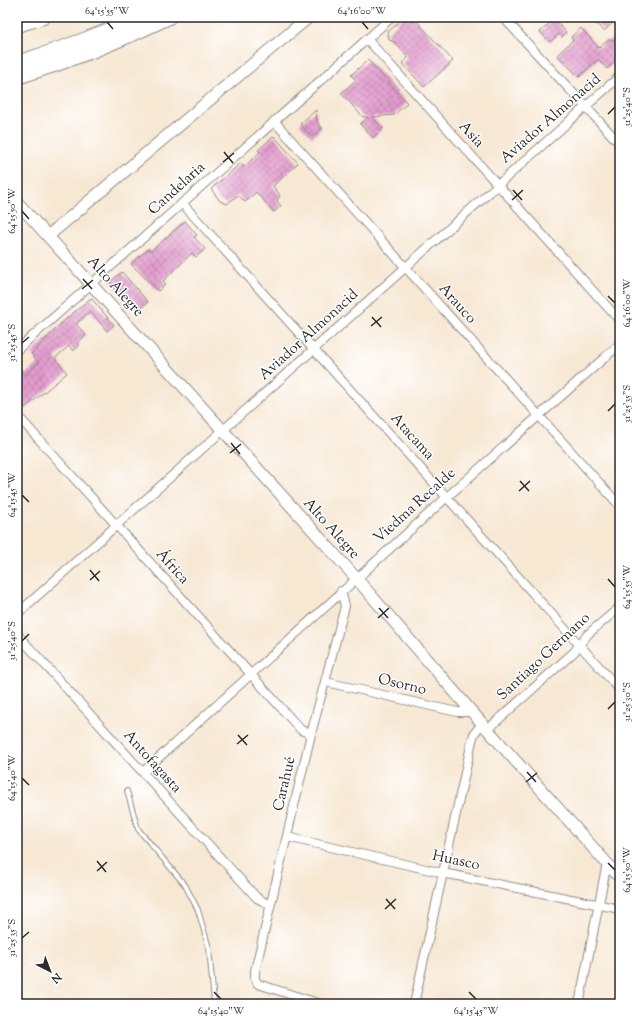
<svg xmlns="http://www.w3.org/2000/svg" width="637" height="1021" viewBox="0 0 637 1021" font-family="'Sorts Mill Goudy',serif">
<defs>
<pattern id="building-cross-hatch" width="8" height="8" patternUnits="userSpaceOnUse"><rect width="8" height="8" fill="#e39cce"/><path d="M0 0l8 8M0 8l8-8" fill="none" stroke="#b87fa7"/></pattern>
</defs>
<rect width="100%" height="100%" fill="#fff"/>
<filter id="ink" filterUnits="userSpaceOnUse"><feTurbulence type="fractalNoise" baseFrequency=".025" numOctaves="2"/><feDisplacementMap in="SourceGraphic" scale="8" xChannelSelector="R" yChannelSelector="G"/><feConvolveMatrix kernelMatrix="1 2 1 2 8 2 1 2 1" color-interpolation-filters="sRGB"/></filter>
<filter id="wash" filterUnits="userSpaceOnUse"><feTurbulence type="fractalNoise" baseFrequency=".012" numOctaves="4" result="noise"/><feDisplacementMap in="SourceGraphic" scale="16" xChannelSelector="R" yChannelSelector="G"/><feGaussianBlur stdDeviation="0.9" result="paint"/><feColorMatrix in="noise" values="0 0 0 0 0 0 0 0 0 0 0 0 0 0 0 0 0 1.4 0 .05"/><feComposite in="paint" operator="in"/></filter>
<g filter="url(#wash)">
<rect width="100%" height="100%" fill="#f7e8d4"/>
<g id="blocks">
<path fill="url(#building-cross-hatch)" d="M 404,17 L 413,17 L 453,61 L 424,87 L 402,63 L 408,58 L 395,42 L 389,40 L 388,32 Z
M 542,17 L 552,17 L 566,32 L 562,37 L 559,34 L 550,42 L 540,32 L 549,24 Z
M 599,17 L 619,17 L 604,31 L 594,22 Z
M 581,28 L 599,48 L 608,40 L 615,40 L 620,38 L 620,57 L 607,69 L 598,59 L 579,77 L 557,55 L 573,40 L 571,37 Z
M 368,60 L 407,103 L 394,115 L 372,117 L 383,128 L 373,138 L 360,124 L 368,117 L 363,117 L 341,93 L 356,80 L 351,75 Z
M 316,110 L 317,122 L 322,128 L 312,137 L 300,124 Z
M 274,136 L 298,163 L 273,186 L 280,195 L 277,201 L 281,206 L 274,212 L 256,192 L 245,202 L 238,195 L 227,204 L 220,201 L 211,189 L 241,163 L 244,167 L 260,152 L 258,150 Z
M 185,221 L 197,235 L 194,237 L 205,249 L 196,257 L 192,253 L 163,281 L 166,284 L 158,291 L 131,264 L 148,249 L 151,251 Z
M 122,272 L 148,302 L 138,310 L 120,289 L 117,291 L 110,282 Z
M 91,298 L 114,325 L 107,331 L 90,311 L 76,324 L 86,335 L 77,343 L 79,346 L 73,351 L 69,346 L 55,358 L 67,373 L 24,409 L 17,401 L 17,366 L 25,375 L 39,362 L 31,354 L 65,320 Z"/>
</g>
</g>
<g filter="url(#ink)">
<use href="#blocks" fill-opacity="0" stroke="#918a80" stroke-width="1"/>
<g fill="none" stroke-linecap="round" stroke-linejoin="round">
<g stroke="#918a80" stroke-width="6">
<path id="lane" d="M 127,791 L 138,829 L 185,885 L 198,910 L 209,948 L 214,1002 L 216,1004"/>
</g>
<g stroke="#918a80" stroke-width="10">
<path id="street" d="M 503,17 L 620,144
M 367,39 L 620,321
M 274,121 L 620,506
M 182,203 L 620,690
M 17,350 L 392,17
M 17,415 L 301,730 L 311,734
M 17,614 C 218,435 418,255 620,76
M 17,634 L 257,898 L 270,905
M 326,682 L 457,712 L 472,712
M 488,729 L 574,652 L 588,634 L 620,607
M 143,772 L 447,497 L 620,344
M 287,837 L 443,873 L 620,909
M 321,1004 L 258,984 L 255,979 L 255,971 L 311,734 L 345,606 L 341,591
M 414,1004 L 472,741 L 474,734 L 482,723
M 579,1004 L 607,863"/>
</g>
<g stroke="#918a80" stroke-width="13">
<path id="secondary" d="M 17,202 L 356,578 L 472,712 L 620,878
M 48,236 L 238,76 L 309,17"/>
</g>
<g stroke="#918a80" stroke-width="16">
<path id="highway" d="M 17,25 L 43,17
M 17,63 C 59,50 100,35 140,17
M 17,77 C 69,61 120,41 169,17"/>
</g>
<use href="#lane" stroke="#fff" stroke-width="4"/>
<use href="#street" stroke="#fff" stroke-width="8"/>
<use href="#secondary" stroke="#fff" stroke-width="11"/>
<use href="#highway" stroke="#fff" stroke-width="14"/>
</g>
</g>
<path fill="none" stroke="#2b2b2b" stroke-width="1.5" d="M 107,22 L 113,29M 362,22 L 368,29M 608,114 L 615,107M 224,152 L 233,163M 223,162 L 234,153M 513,190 L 522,200M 512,200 L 523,190M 22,211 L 29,219M 83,279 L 92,289M 82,289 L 93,280M 608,296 L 615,303M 372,317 L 381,327M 371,326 L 382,317M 22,343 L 29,337M 608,411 L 615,404M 231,443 L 240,454M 230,453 L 241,444M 520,481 L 529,491M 519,491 L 530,481M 22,495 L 29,502M 90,570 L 99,581M 608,579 L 615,587M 90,580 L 100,571M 379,608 L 388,618M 378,618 L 389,608M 22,641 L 29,634M 608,709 L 615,702M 238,735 L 247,745M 237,744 L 248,735M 527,772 L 536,782M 22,778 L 29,785M 526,782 L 537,773M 97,861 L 106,872M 608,863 L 615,870M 97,871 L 107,862M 386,899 L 395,909M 385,909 L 396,899M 22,938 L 29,932M 214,992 L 221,999M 469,992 L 476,999"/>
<g text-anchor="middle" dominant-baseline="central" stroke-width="3" stroke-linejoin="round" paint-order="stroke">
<g font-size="15" fill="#2b2b2b" stroke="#fff">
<text transform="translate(551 119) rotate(-41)">Aviador Almonacid</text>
<text transform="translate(471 135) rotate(48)">Asia</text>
<text transform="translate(177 189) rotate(-42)">Candelaria</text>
<text transform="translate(115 287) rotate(48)">Alto Alegre</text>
<text transform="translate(457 304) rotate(48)">Arauco</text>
<text transform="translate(309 335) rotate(-42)">Aviador Almonacid</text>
<text transform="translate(412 437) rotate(48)">Atacama</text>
<text transform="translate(415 506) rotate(-42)">Viedma Recalde</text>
<text transform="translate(331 529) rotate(48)">Alto Alegre</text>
<text transform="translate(172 567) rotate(48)">África</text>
<text transform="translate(544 657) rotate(-43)">Santiago Germano</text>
<text transform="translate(402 685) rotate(13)">Osorno</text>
<text transform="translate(152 762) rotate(48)">Antofagasta</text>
<text transform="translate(285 784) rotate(-77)">Carahué</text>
<text transform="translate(456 861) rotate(12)">Huasco</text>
</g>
</g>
<rect width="637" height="1021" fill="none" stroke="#fff" stroke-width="44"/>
<g transform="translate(50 971) rotate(138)" stroke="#ffffff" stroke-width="3" paint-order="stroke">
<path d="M0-3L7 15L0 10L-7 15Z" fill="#2b2b2b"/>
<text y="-6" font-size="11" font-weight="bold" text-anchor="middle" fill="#2b2b2b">N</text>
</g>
<rect x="22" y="22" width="593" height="977" fill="none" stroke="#2b2b2b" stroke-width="1.5"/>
<g font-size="10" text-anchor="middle" fill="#2b2b2b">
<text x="107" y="14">64°15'55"W</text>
<text x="362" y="14">64°16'00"W</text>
<text transform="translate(626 107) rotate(-90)" y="4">31°25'40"S</text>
<text transform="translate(11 211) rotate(-90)" y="4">64°15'50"W</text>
<text transform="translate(626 303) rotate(-90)" y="4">64°16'00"W</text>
<text transform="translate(11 343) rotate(-90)" y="4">31°25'45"S</text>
<text transform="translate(626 404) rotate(-90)" y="4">31°25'35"S</text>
<text transform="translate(11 495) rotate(-90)" y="4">64°15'45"W</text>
<text transform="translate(626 587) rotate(-90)" y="4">64°15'55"W</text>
<text transform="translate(11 641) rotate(-90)" y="4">31°25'40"S</text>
<text transform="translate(626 702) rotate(-90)" y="4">31°25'30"S</text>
<text transform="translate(11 778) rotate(-90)" y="4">64°15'40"W</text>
<text transform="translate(626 870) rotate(-90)" y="4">64°15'50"W</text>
<text transform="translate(11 938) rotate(-90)" y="4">31°25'35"S</text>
<text x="221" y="1014">64°15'40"W</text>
<text x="476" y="1014">64°15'45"W</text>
</g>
</svg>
